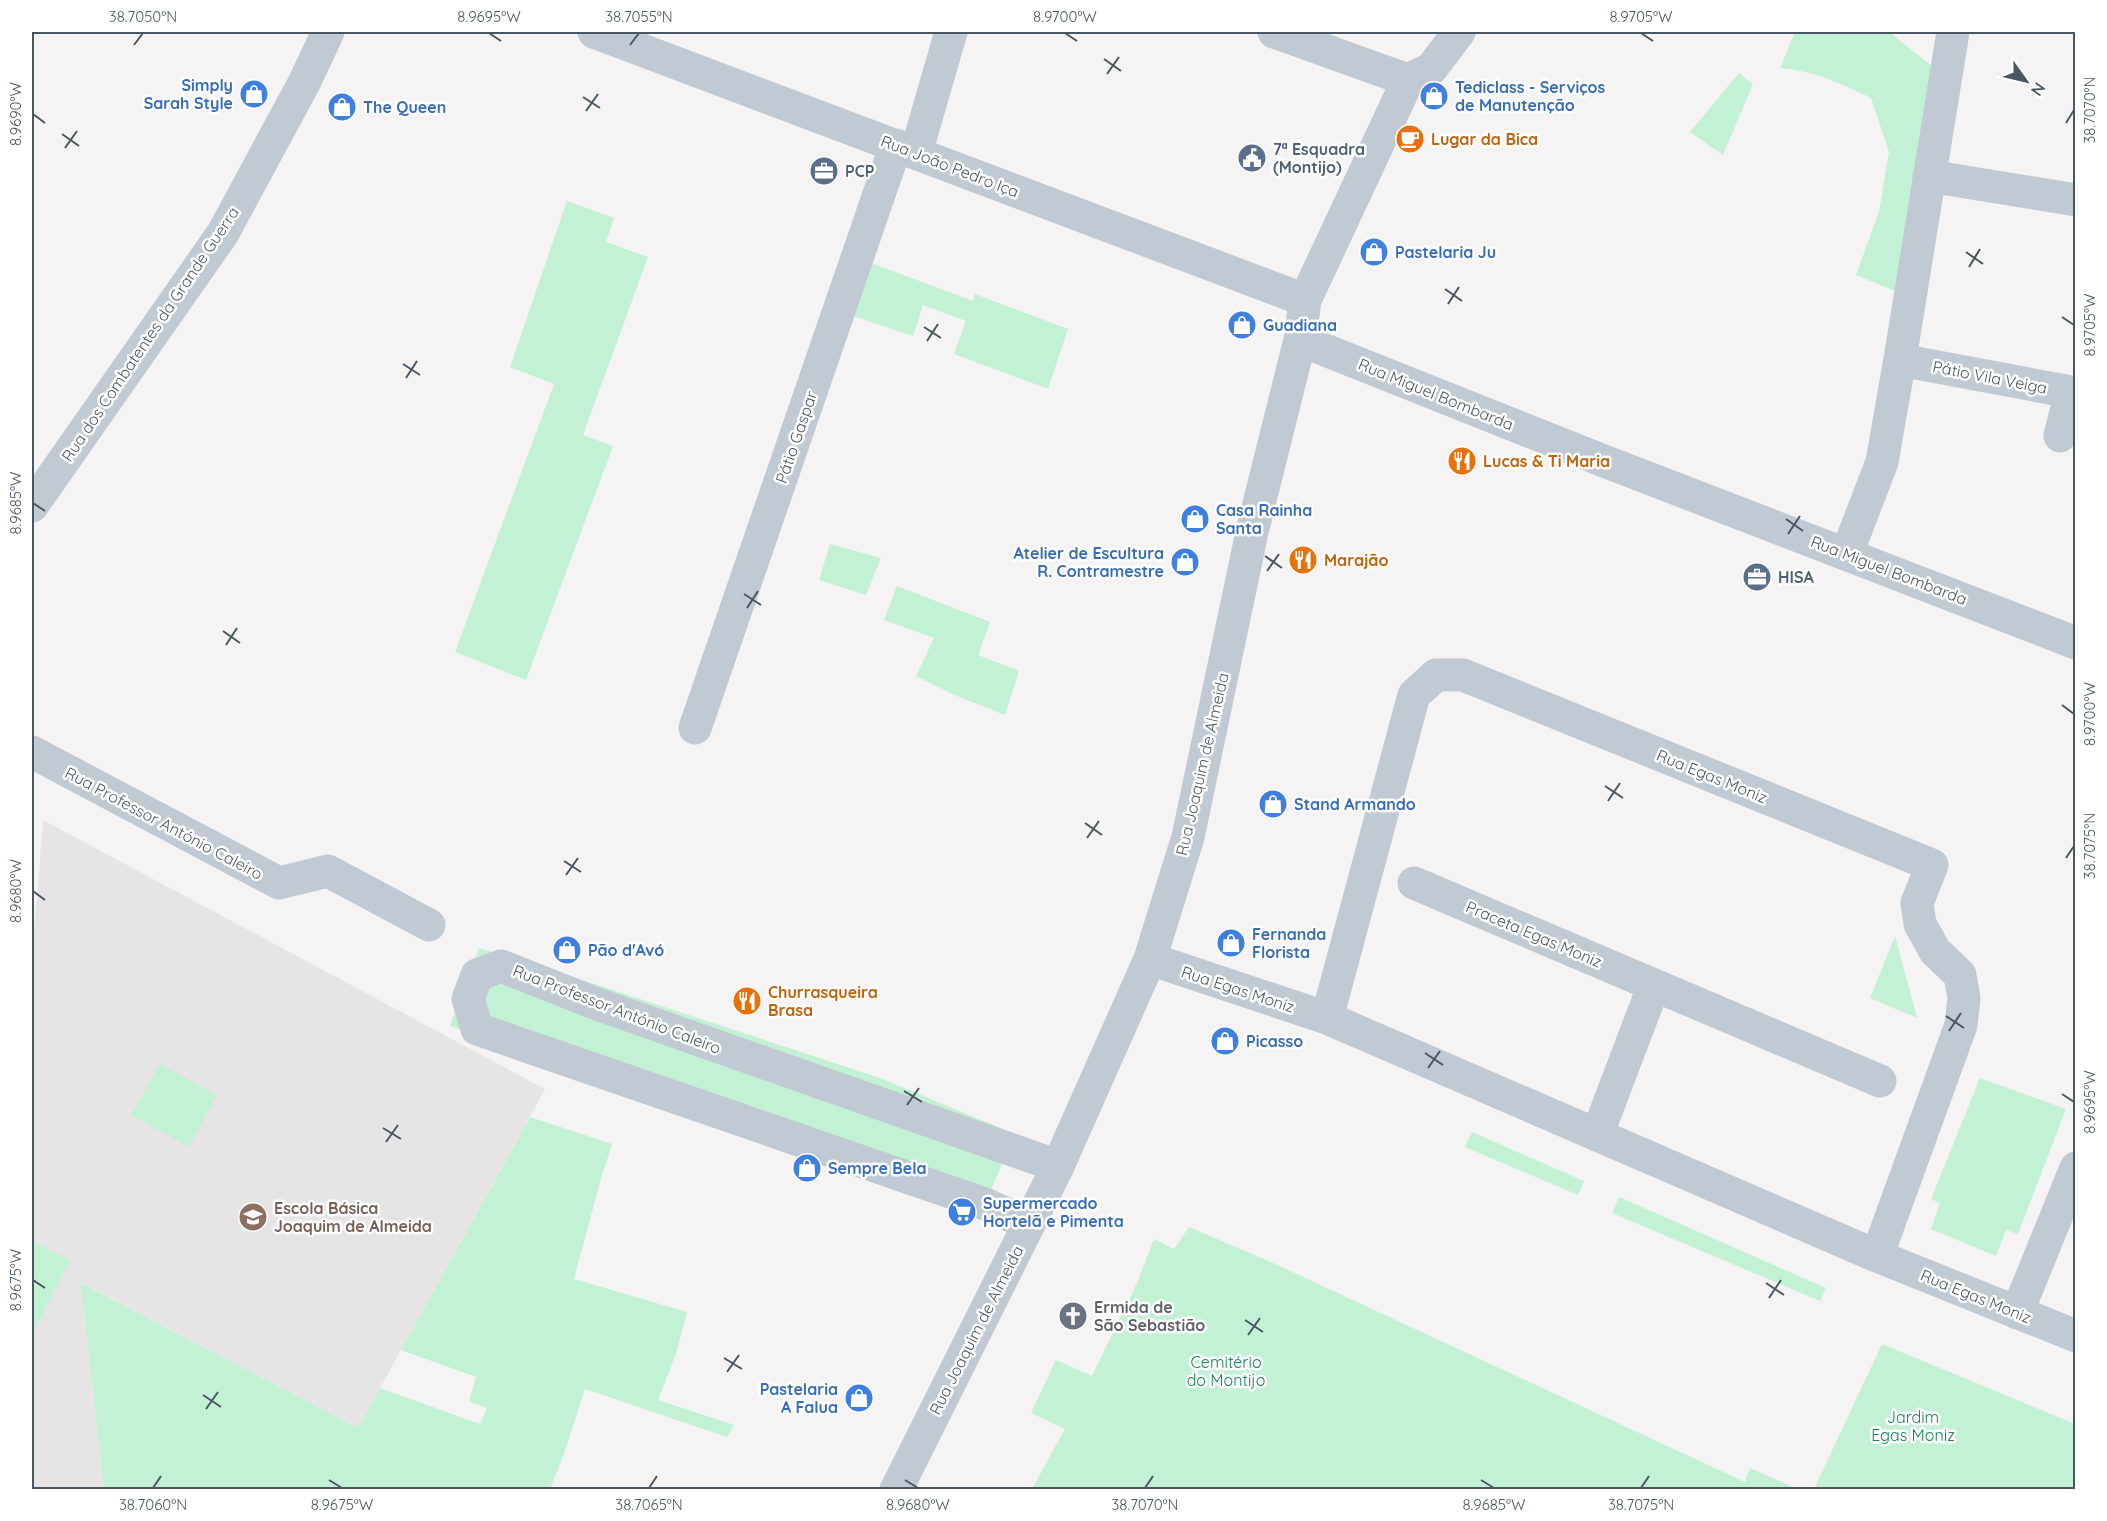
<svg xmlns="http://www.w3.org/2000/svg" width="2107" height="1521" viewBox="0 0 2107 1521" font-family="Quicksand,sans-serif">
<rect width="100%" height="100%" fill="#f5f3f3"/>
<path fill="#e6e4e5" d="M 43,820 L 545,1089 L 358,1428 L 82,1283 L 104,1489 L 32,1489 L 32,957 Z"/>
<path fill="#c3f1d5" d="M 1795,32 L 1889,32 L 1936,69 L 1897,292 L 1856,275 L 1879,212 L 1889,152 L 1871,98 C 1841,83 1813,71 1780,68 Z
M 1739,73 L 1753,84 L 1723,155 L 1690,132 Z
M 567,201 L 614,218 L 606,242 L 648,257 L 583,435 L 613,446 L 526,680 L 455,652 L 554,384 L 510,367 Z
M 866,261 L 973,301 L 975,294 L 1068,329 L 1048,389 L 954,354 L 966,321 L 923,305 L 913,336 L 850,315 Z
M 830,544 L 881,558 L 866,595 L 819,580 Z
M 897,586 L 990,622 L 978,655 L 1019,671 L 1005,715 L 957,696 L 916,676 L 934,638 L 884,620 Z
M 1895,936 L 1917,1018 L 1870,998 Z
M 479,948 L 546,968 L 880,1078 L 1015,1134 L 985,1204 L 450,1026 Z
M 160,1064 L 217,1095 L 189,1147 L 131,1115 Z
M 1980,1078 L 2066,1109 L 2018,1234 L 2006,1230 L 1996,1256 L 1931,1229 L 1940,1203 L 1931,1199 Z
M 530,1117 L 612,1144 L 600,1182 L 574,1279 L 687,1312 L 676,1354 L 658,1400 L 734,1425 L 727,1437 L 585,1389 L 564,1454 L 550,1489 L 104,1489 L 81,1283 L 358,1428 L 380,1388 L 480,1424 L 487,1408 L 469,1401 L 476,1377 L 401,1350 Z
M 1472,1132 L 1584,1181 L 1578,1195 L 1465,1147 Z
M 1619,1197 L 1826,1288 L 1820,1301 L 1612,1213 Z
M 1189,1227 L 1273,1263 L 1745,1482 L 1750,1468 L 1798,1489 L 1032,1489 L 1065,1429 L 1031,1413 L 1056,1360 L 1092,1376 L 1137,1283 L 1154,1239 L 1174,1249 Z
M 32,1241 L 70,1260 L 32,1335 Z
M 1882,1344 L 2075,1424 L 2075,1489 L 1814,1489 Z"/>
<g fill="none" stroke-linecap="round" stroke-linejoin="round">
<path stroke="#c1cad2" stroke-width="33" d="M 1408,80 L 1431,69 L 1459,32
M 1929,176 L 2076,200
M 1900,360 L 2071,392 L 2060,436
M 1847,553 L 1882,462 L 1901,353 L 1953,32
M 1029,1224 L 985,1204 L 477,1029 L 468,999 L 477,975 L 501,966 L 597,1004 L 1058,1166"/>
<path stroke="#c1cad2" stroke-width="33" d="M 594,32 L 1305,300
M 916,153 L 951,32
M 1300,340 L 1604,461 L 2076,643
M 32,506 L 223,233 L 304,83 L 328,32
M 695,728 L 896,145
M 32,752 L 279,883 L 328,871 L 429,925
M 1414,883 L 1654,985
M 1150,959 L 1327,1018 L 1877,1256 L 2076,1336
M 1327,1018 L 1414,695 L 1436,675 L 1463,675 L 1932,865 L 1917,903 L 1920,924 L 1935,951 L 1960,975 L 1964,998 L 1961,1025 L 1877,1256
M 1597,1135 L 1654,985 L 1880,1081
M 2017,1313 L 2076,1168
M 896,1490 L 1058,1166 L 1150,959 L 1188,837 L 1252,532 L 1300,340 L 1305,300 L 1408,80 L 1274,32"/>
</g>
<path fill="none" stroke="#4a5661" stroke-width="2" d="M 489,33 L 501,41M 1065,33 L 1077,41M 1641,33 L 1653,41M 134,45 L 143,33M 630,45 L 639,33M 1104,59 L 1121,71M 1107,74 L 1119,57M 583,97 L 600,108M 586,111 L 598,94M 33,114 L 45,123M 2066,123 L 2074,110M 62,134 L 79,146M 65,148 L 77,131M 1966,252 L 1983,264M 1969,267 L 1980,249M 1445,289 L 1462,301M 1448,304 L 1459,287M 2062,317 L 2074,325M 924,327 L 941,338M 927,341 L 938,324M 403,364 L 420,375M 406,378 L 417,361M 33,503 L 45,511M 1786,519 L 1803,531M 1788,534 L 1800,516M 1265,556 L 1282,568M 1267,571 L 1279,554M 744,594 L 761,605M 747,608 L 758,591M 223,631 L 240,643M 226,645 L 237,628M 2062,705 L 2074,714M 1605,786 L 1623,798M 1608,801 L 1620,783M 1085,823 L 1102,835M 1087,838 L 1099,821M 2066,858 L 2074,846M 564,861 L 581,872M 566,875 L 578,858M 33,891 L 45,900M 1946,1016 L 1964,1028M 1949,1031 L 1961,1013M 1425,1053 L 1443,1065M 1428,1068 L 1440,1051M 904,1091 L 922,1102M 2062,1094 L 2074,1102M 907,1105 L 919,1088M 383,1128 L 401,1139M 386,1142 L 398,1125M 33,1280 L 45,1288M 1766,1283 L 1784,1295M 1769,1298 L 1781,1280M 1245,1320 L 1263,1332M 1248,1335 L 1260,1318M 724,1358 L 742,1369M 727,1372 L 739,1355M 203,1395 L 221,1407M 206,1409 L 218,1392M 329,1480 L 342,1488M 905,1480 L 918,1488M 1481,1480 L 1494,1488M 153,1488 L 161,1476M 649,1488 L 657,1476M 1145,1488 L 1153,1476M 1641,1488 L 1649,1476"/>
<defs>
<g id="shop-disc" transform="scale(1.5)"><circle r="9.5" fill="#3f7fe0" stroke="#fff"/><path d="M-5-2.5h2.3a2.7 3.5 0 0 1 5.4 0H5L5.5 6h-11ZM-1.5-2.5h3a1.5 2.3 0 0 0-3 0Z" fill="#fff"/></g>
<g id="cafe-disc" transform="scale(1.5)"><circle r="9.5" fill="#e8710a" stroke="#fff"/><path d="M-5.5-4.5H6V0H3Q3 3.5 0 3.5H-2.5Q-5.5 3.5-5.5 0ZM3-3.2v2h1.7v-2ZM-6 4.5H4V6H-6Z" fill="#fff"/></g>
<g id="civic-disc" transform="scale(1.5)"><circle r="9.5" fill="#5c6f8a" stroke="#fff"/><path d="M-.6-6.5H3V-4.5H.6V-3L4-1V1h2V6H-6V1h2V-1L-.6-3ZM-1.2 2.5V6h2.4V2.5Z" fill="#fff"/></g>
<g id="office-disc" transform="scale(1.5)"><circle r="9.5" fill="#5c6f8a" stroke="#fff"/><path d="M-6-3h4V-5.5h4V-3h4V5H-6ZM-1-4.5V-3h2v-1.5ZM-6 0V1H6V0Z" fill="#fff"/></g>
<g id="restaurant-disc" transform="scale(1.5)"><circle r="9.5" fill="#e8710a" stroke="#fff"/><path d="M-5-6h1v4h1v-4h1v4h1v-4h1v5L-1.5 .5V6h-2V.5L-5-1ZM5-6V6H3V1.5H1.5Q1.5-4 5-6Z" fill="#fff"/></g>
<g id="supermarket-disc" transform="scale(1.5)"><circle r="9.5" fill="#3f7fe0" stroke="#fff"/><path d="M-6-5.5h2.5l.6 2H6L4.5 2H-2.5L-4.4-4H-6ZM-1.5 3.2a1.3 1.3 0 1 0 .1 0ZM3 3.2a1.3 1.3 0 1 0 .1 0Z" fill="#fff"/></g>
<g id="school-disc" transform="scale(1.5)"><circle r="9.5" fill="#8d6e63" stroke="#fff"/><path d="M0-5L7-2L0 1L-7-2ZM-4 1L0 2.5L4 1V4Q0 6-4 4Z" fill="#fff"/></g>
<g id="church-disc" transform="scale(1.5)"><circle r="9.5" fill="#6b7280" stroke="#fff"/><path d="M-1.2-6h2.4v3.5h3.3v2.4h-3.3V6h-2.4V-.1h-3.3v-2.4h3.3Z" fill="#fff"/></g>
</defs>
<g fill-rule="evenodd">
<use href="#shop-disc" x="254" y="94"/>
<use href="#shop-disc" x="1434" y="96"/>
<use href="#shop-disc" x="342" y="107"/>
<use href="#cafe-disc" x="1410" y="139"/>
<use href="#civic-disc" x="1252" y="158"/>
<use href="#office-disc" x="824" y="171"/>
<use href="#shop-disc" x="1374" y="252"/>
<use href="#shop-disc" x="1242" y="325"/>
<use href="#restaurant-disc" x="1462" y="461"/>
<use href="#shop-disc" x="1195" y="519"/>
<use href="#restaurant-disc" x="1303" y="560"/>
<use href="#shop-disc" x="1185" y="562"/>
<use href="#office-disc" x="1757" y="577"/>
<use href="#shop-disc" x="1273" y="804"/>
<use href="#shop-disc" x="1231" y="943"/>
<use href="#shop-disc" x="567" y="950"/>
<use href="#restaurant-disc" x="747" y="1001"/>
<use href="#shop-disc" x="1225" y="1041"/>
<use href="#shop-disc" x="807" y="1168"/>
<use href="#supermarket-disc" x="962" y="1212"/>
<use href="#school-disc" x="253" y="1217"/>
<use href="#church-disc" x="1073" y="1316"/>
<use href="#shop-disc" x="859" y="1398"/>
</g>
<g text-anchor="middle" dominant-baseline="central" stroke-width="5" stroke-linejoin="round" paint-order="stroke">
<g font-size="16" font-weight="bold" fill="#366cbe" stroke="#fff" text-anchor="start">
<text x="233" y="85" text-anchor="end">Simply<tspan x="233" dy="18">Sarah Style</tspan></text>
<text x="1455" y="87">Tediclass - Serviços<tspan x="1455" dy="18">de Manutenção</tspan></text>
<text x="363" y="107">The Queen</text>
<text x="1395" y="252">Pastelaria Ju</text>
<text x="1263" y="325">Guadiana</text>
<text x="1216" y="510">Casa Rainha<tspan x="1216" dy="18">Santa</tspan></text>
<text x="1164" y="553" text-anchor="end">Atelier de Escultura<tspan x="1164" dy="18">R. Contramestre</tspan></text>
<text x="1294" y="804">Stand Armando</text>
<text x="1252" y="934">Fernanda<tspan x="1252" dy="18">Florista</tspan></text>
<text x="588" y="950">Pão d'Avó</text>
<text x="1246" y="1041">Picasso</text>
<text x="828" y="1168">Sempre Bela</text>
<text x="983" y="1203">Supermercado<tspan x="983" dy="18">Hortelã e Pimenta</tspan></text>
<text x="838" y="1389" text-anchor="end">Pastelaria<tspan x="838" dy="18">A Falua</tspan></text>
</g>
<g font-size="16" font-weight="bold" fill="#c56008" stroke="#fff" text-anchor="start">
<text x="1431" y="139">Lugar da Bica</text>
<text x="1483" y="461">Lucas &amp; Ti Maria</text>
<text x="1324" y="560">Marajão</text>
<text x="768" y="992">Churrasqueira<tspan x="768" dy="18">Brasa</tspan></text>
</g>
<g font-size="16" font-weight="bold" fill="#4e5e75" stroke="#fff" text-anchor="start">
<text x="1273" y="149">7ª Esquadra<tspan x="1273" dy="18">(Montijo)</tspan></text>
<text x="845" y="171">PCP</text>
<text x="1778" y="577">HISA</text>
</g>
<g font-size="16" fill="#4a5661" stroke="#fff">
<text transform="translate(950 166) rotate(21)">Rua João Pedro Iça</text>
<text transform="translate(150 334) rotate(-56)">Rua dos Combatentes da Grande Guerra</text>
<text transform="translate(1990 377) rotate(11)">Pátio Vila Veiga</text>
<text transform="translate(1436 394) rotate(22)">Rua Miguel Bombarda</text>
<text transform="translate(796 437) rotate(-71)">Pátio Gaspar</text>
<text transform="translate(1889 570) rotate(21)">Rua Miguel Bombarda</text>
<text transform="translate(1202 764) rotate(-77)">Rua Joaquim de Almeida</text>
<text transform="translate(1712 776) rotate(22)">Rua Egas Moniz</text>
<text transform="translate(164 823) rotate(28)">Rua Professor António Caleiro</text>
<text transform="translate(1534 934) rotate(23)">Praceta Egas Moniz</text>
<text transform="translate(1238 989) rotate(18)">Rua Egas Moniz</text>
<text transform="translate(617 1009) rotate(21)">Rua Professor António Caleiro</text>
<text transform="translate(1976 1296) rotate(22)">Rua Egas Moniz</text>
<text transform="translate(976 1330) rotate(-63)">Rua Joaquim de Almeida</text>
</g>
<g font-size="16" font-weight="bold" fill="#785e54" stroke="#fff" text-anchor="start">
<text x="274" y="1208">Escola Básica<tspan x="274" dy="18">Joaquim de Almeida</tspan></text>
</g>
<g font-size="16" font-weight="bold" fill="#5b616d" stroke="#fff" text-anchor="start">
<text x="1094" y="1307">Ermida de<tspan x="1094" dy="18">São Sebastião</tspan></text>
</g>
<g font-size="16" fill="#17864f" stroke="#fff">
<text x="1226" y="1362">Cemitério<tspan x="1226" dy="18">do Montijo</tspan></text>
<text x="1913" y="1417">Jardim<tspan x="1913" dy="18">Egas Moniz</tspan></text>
</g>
</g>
<rect width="2107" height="1521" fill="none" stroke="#ffffff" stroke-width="66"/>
<g transform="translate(2026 81) rotate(124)" stroke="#ffffff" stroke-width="4.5" paint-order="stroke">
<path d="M0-4.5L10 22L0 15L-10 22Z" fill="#4a5661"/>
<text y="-9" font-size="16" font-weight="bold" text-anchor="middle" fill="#4a5661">N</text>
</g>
<rect x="33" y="33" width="2041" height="1455" fill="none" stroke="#4a5661" stroke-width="2"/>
<g font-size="15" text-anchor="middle" fill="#4a5661">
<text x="143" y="22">38.7050°N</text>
<text x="489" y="22">8.9695°W</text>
<text x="639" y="22">38.7055°N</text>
<text x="1065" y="22">8.9700°W</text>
<text x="1641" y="22">8.9705°W</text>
<text transform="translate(2090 110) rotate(-90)" y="5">38.7070°N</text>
<text transform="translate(16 114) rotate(-90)" y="5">8.9690°W</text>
<text transform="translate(2090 325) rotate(-90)" y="5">8.9705°W</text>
<text transform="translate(16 503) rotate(-90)" y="5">8.9685°W</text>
<text transform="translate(2090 714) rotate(-90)" y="5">8.9700°W</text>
<text transform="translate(2090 846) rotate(-90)" y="5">38.7075°N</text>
<text transform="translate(16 891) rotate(-90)" y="5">8.9680°W</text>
<text transform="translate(2090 1102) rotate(-90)" y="5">8.9695°W</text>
<text transform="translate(16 1280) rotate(-90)" y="5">8.9675°W</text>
<text x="153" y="1510">38.7060°N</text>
<text x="342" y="1510">8.9675°W</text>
<text x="649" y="1510">38.7065°N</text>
<text x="918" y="1510">8.9680°W</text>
<text x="1145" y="1510">38.7070°N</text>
<text x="1494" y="1510">8.9685°W</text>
<text x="1641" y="1510">38.7075°N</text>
</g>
</svg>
